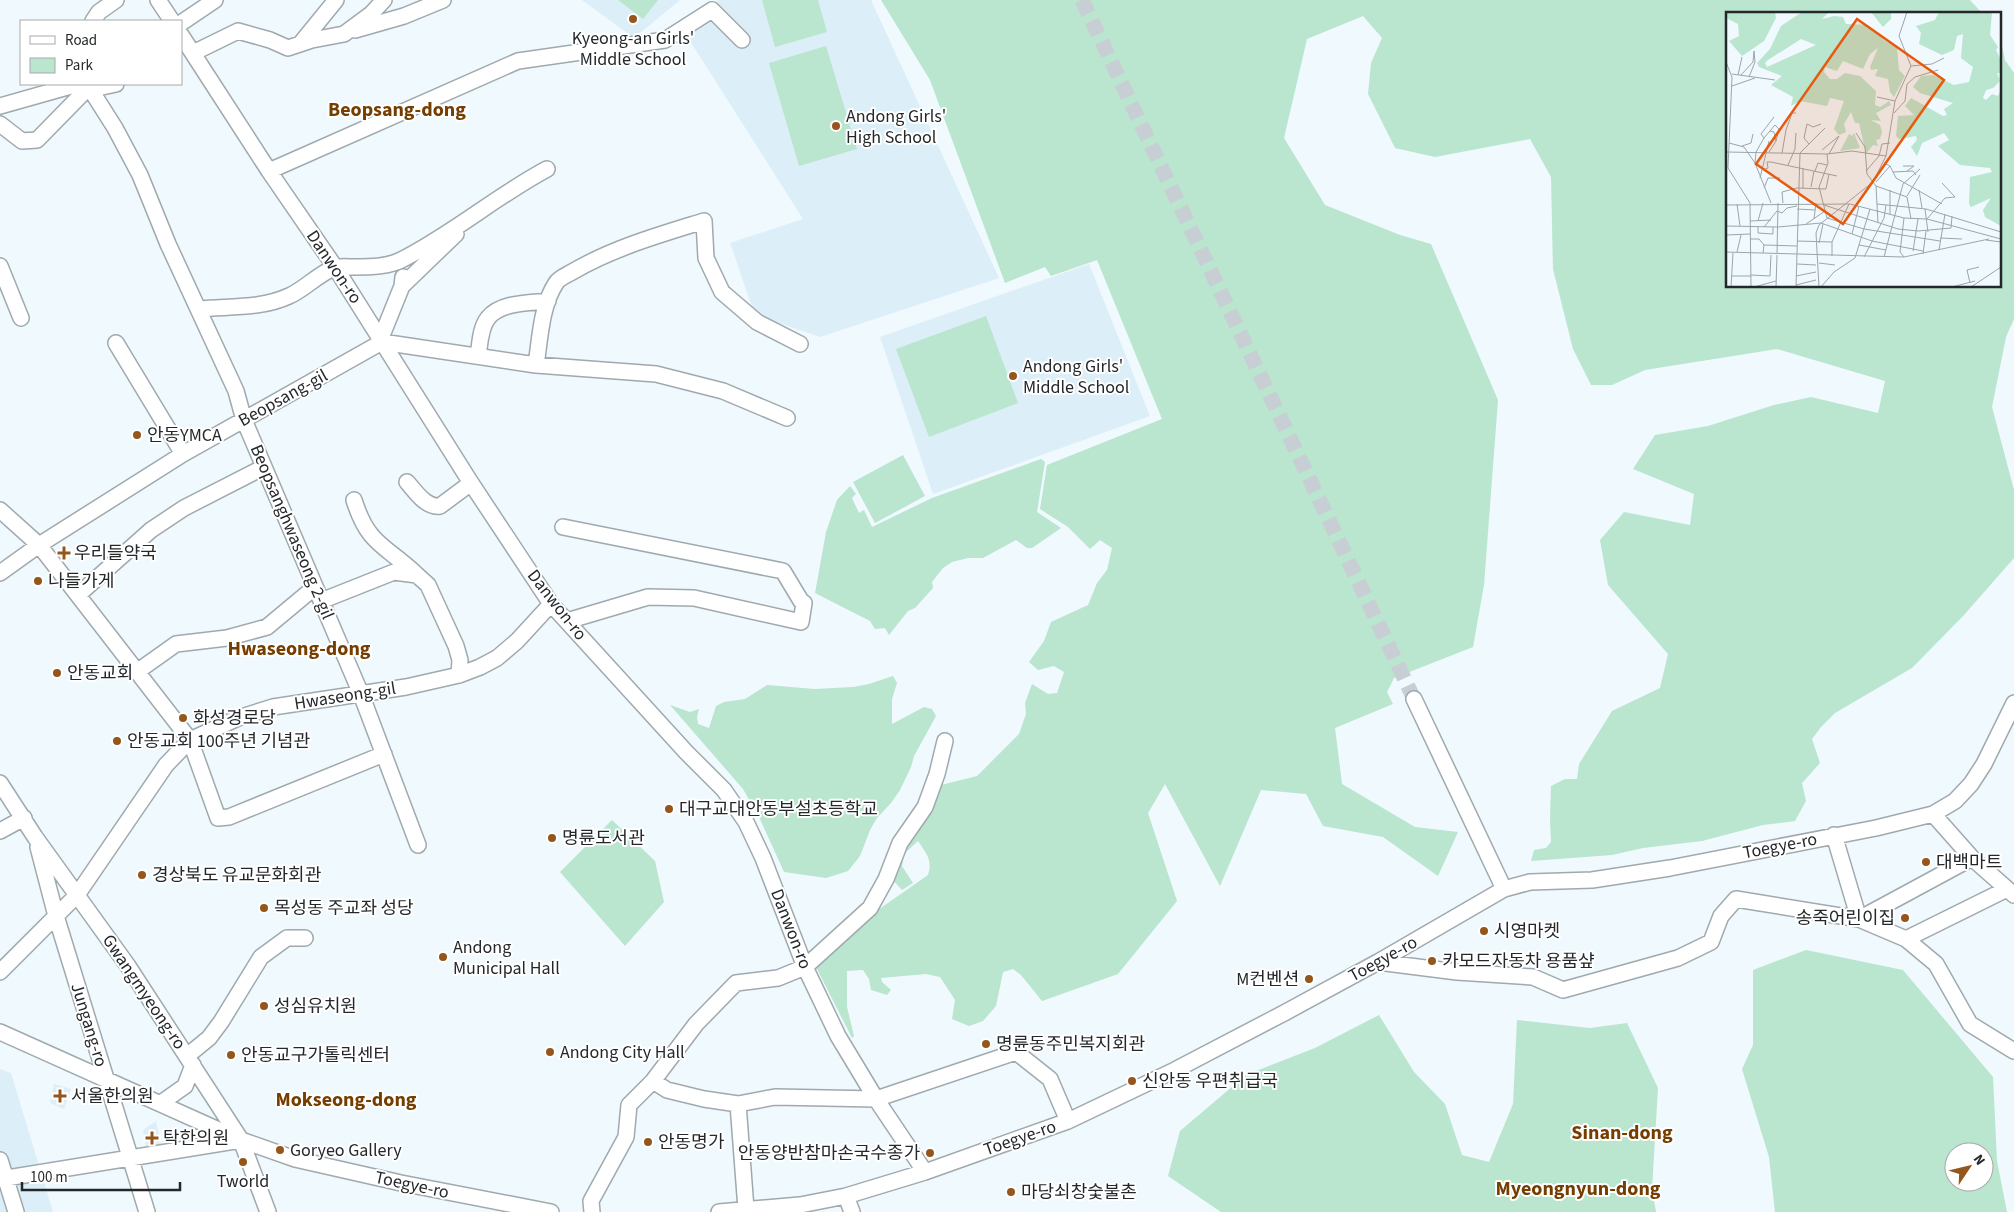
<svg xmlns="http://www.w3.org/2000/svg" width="2014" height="1212" viewBox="0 0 2014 1212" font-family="'Source Sans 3','Noto Sans KR',sans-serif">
<rect width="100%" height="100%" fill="#eff9fe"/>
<path fill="#dceef7" d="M 582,0 L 680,0 L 634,38 Z
M 718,0 L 871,0 L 999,278 L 820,337 L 755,315 L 730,243 L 803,219 L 685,33 Z
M 1089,264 L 1150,416 L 933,494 L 880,337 Z
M 0,1069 L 11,1073 L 53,1212 L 0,1212 Z
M 54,1084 L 71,1089 L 64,1109 L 50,1103 Z
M 156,1121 L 161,1145 L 146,1147 L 143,1130 Z"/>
<path fill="#bae5ce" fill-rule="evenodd" d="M 618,0 L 658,0 L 643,19 Z
M 762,0 L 818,0 L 827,32 L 775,47 Z
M 881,0 L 1970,0 L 1983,14 L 1728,14 L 1728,286 L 2000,286 L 2000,36 L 2005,60 L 2014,73 L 2014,319 L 2006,337 L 1992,407 L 2014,490 L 2014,558 L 1964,615 L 1912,668 L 1835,713 L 1821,727 L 1812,739 L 1820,763 L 1802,783 L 1806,801 L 1795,821 L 1763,825 L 1702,841 L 1643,848 L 1612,855 L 1531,861 L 1534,850 L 1546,848 L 1551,842 L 1550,819 L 1551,786 L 1565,779 L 1577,779 L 1579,764 L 1612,711 L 1660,688 L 1668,654 L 1608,585 L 1600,540 L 1624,512 L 1690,525 L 1694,494 L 1633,469 L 1655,435 L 1708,426 L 1774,405 L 1811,397 L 1878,413 L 1885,381 L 1777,349 L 1645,370 L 1612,385 L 1591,385 L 1573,349 L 1553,269 L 1551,177 L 1530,139 L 1435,157 L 1395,148 L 1368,94 L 1371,63 L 1382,38 L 1363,16 L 1307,39 L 1284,138 L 1325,205 L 1400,235 L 1431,244 L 1498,400 L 1484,585 L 1473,647 L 1394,678 L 1387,692 L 1393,704 L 1335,728 L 1342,784 L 1415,827 L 1458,832 L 1438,876 L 1383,837 L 1323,826 L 1306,794 L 1261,790 L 1220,886 L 1165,784 L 1148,813 L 1177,901 L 1118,974 L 1042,1001 L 1021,975 L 1013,969 L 1003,972 L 996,1006 L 983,1021 L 969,1026 L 952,1019 L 955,1000 L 940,977 L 926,974 L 881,978 L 882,982 L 891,990 L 887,995 L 871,990 L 869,979 L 863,970 L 847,971 L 847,1007 L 854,1036 L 852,1038 L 816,967 L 875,912 L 928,875 C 933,860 926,853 918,841 L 904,854 L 902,866 L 913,883 L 902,890 L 890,877 L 902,846 L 941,785 L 977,776 L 1019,734 L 1026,714 L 1025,703 L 1032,684 L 1048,694 L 1057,693 L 1064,672 L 1054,666 L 1038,670 L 1029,662 L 1044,641 L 1051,622 L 1088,605 L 1097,583 L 1107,570 L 1112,548 L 1100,540 L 1090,549 L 1068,527 L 1040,509 L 1047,465 L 1162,419 L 1097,260 L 1051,276 L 1045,267 L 1005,283 L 930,80 Z
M 826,46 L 857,149 L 799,166 L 769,63 Z
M 986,316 L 1018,403 L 929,437 L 896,349 Z
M 903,455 L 925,496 L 875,523 L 853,482 Z
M 1041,459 L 1045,462 L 1037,512 L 1061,528 L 1032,548 L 1027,548 L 1016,540 L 983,558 L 968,558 L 952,562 L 943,568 L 932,582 L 933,588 L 915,608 L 908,611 L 889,635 L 885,628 L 875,629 L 870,621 L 815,593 L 826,532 L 837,500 L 850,486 L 856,494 L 852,498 L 859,513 L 864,510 L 872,527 L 932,498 Z
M 893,676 L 897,683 L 892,699 L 892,724 L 924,707 L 932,709 L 936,716 L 914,756 L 911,767 L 900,790 L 891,803 L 877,818 L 870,830 L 860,856 L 848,871 L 826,878 L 784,872 L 760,819 L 743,789 L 670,705 L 690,712 L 699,709 L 697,717 L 698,724 L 709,728 L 716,706 L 724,702 L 745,699 L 767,685 L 815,689 L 853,687 L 869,684 Z
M 612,820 L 655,861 L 664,902 L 625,946 L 560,872 Z
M 1806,950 L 1903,970 L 1993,1077 L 1997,1161 L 2007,1212 L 1775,1212 L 1769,1157 L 1742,1069 L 1753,1045 L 1753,970 ZM 1954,1152 L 1984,1152 L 1984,1182 L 1954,1182 Z
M 1379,1015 L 1414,1072 L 1445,1104 L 1462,1155 L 1489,1162 L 1513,1104 L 1517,1020 L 1590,1028 L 1627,1023 L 1658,1088 L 1652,1189 L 1656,1212 L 1221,1212 L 1168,1176 L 1180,1131 L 1246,1075 L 1315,1048 Z"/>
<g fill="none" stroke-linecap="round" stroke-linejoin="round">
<path stroke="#c7cfd4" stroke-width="15" stroke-dasharray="15 8" stroke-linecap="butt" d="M 1082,0 L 1414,699"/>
<g stroke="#a0a9ad" stroke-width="18">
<path id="minor" d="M 158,0 L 172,21
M 93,21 L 99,12 L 116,0
M 181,23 L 215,0
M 355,30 L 404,16 L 443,0
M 181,35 L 269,171 L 335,267 L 471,483 L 551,604 L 686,752 L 724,790 L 746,822 L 763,858 L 805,967 L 838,1036 L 876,1099 L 925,1172
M 301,43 L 336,0
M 193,53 L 238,31 L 270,40 L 288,48 L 312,40 L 344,34 L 371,14 L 384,0
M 82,86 L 102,87 L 116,84
M 0,106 L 78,84
M 0,124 L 22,141 L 37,140 L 89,87 L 115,128 L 140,175 L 168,244 L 236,391 L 244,420 L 361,694 L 418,845
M 269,171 L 518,61 L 665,40 L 712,10 L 742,40
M 0,266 L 21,318
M 402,286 L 456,234
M 199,309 C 229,306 261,309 289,296 C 305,289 318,274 334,268 C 339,266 348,267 353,267 C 370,267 390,267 405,258 C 455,232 498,195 547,169
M 381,338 L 402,286 L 403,277
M 116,343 L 183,454
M 478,356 C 480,344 480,328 488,318 C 500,302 530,303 548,301
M 536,365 C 540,339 541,306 556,283 C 559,278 567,275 572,272 C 613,248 659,235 704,221 L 706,258 L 722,292 L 757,322 L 800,344
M 407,482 C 416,492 426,508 440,506 L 471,483
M 354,500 C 368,545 385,545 416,574
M 0,510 L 39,545 L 190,740 L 218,818 L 229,817 L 384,754
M 563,527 L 783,571 L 801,601 L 804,603 L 801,622 L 694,598 L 648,597 L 567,621
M 0,573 L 39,545 L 183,454 L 382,342 L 536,365 L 656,374 L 723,391 L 787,418
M 78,595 L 151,530 L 184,508 L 264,467
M 321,601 L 394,572 L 417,575 L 428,585 L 456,646 L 460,660 L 459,675
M 138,671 L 176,644 L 227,638 L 267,627 L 315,587
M 1414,699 L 1504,889
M 0,783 L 35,837 L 128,966 L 241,1140 L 268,1212
M 1933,814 L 1972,858 L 2014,895
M 0,831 L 24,818
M 1834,835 L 1859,919
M 38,847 L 56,916 L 147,1212
M 1859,919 L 1972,858
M 1906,939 L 2007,889
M 1378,962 L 1457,972 L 1533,977 L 1563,990 L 1678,958 L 1711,942 L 1721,916 L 1736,899 L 1859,919 L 1906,939 L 1936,964 L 1970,1024 L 2014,1051
M 0,972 L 77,895 L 166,765 L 190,740 L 238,718 L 273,707 L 406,687 L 459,675 L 480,667 L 497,658 L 517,641 L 551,604
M 0,1032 L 241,1140 L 295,1159 L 401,1183 L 551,1212
M 187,1056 L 209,1038 L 221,1022 L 261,957 L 287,938 L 305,938
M 653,1081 L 667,1090 L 704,1099 L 738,1104 L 775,1097 L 876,1099 L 1016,1052 L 1050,1079 L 1068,1121
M 161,1103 L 185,1086 L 193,1065
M 738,1104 L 746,1209
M 0,1160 L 16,1212
M 0,1179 L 241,1140
M 846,1196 L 852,1212
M 592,1212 L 591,1201 L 626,1137 L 629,1105 L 653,1081 L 696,1024 L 736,983 L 778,978 L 805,967 L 870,908 L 886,879 L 900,843 L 925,807 L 937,774 L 945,741
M 719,1212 L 800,1205 L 846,1196 L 925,1172 L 1068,1121 L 1175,1070 L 1286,1012 L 1378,962 L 1504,889 L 1530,882 L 1592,880 L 1670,868 L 1876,828 L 1933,814 L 1955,801 L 1971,784 L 1984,764 L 2014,703"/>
</g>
<use href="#minor" stroke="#fff" stroke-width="15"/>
</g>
<g fill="#94561b" stroke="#fff" stroke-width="2">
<circle cx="633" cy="19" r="5"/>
<circle cx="836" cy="126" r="5"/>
<circle cx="1013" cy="376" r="5"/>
<circle cx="137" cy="435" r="5"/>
<path d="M61.5 545.5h5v5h5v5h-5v5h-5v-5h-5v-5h5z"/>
<circle cx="38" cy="581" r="5"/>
<circle cx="57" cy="673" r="5"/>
<circle cx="183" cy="718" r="5"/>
<circle cx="117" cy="741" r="5"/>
<circle cx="669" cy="809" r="5"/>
<circle cx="552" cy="838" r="5"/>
<circle cx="1926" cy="862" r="5"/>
<circle cx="142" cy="875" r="5"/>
<circle cx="264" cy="908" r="5"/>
<circle cx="1905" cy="918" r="5"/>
<circle cx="1484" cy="931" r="5"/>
<circle cx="443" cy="957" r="5"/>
<circle cx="1432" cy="961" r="5"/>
<circle cx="1309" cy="979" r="5"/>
<circle cx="264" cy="1006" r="5"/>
<circle cx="986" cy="1044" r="5"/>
<circle cx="550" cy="1052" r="5"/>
<circle cx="231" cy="1055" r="5"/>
<circle cx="1132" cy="1081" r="5"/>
<path d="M57.5 1088.5h5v5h5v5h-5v5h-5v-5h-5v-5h5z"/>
<path d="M149.5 1130.5h5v5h5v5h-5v5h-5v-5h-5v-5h5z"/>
<circle cx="648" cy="1142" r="5"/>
<circle cx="280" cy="1150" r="5"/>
<circle cx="930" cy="1153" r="5"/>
<circle cx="243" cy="1162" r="5"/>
<circle cx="1011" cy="1192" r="5"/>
</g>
<g text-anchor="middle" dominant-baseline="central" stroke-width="4" stroke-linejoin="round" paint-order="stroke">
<g font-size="18" fill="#25282a" stroke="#fff" text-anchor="start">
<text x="633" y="38" text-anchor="middle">Kyeong-an Girls'<tspan x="633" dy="21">Middle School</tspan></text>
<text x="846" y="116">Andong Girls'<tspan x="846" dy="21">High School</tspan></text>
<text x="1023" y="366">Andong Girls'<tspan x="1023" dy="21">Middle School</tspan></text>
<text x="147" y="435">안동YMCA</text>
<text x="74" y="553">우리들약국</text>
<text x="48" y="581">나들가게</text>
<text x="67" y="673">안동교회</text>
<text x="193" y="718">화성경로당</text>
<text x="127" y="741">안동교회 100주년 기념관</text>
<text x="679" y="809">대구교대안동부설초등학교</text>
<text x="562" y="838">명륜도서관</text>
<text x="1936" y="862">대백마트</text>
<text x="152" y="875">경상북도 유교문화회관</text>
<text x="274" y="908">목성동 주교좌 성당</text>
<text x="1895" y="918" text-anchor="end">송죽어린이집</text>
<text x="1494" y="931">시영마켓</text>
<text x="453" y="947">Andong<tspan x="453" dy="21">Municipal Hall</tspan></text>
<text x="1442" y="961">카모드자동차 용품샾</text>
<text x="1299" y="979" text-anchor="end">M컨벤션</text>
<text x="274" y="1006">성심유치원</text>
<text x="996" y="1044">명륜동주민복지회관</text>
<text x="560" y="1052">Andong City Hall</text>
<text x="241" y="1055">안동교구가톨릭센터</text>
<text x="1142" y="1081">신안동 우편취급국</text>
<text x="71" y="1096">서울한의원</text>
<text x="163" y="1138">탁한의원</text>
<text x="658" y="1142">안동명가</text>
<text x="290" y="1150">Goryeo Gallery</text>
<text x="920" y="1153" text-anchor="end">안동양반참마손국수종가</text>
<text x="243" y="1181" text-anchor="middle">Tworld</text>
<text x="1021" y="1192">마당쇠창숯불촌</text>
</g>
<g font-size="18" fill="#25282a" stroke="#fff">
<text transform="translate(334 267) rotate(56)">Danwon-ro</text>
<text transform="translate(283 398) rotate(-29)">Beopsang-gil</text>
<text transform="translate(292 532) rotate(67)">Beopsanghwaseong 2-gil</text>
<text transform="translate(557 605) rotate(52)">Danwon-ro</text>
<text transform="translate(345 696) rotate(-9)">Hwaseong-gil</text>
<text transform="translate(1780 846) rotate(-11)">Toegye-ro</text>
<text transform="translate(791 929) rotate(69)">Danwon-ro</text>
<text transform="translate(1383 959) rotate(-29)">Toegye-ro</text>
<text transform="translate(144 992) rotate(56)">Gwangmyeong-ro</text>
<text transform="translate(89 1025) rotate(73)">Jungang-ro</text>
<text transform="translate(1020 1138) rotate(-19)">Toegye-ro</text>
<text transform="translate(412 1185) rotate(12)">Toegye-ro</text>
</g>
<g font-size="20" font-weight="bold" fill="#753e00" stroke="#fff">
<text x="397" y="110">Beopsang-dong</text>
<text x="299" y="649">Hwaseong-dong</text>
<text x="346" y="1100">Mokseong-dong</text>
<text x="1622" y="1133">Sinan-dong</text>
<text x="1578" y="1189">Myeongnyun-dong</text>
</g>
</g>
<g transform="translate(1726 12)">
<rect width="275" height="275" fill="#eff9fe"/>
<path d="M 0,0 L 49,0 L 50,6 L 38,29 L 16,44 L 3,29 L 13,24 L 12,12 L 0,6 ZM 76,0 L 103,0 L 96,7 L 108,4 L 117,5 L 120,12 L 142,13 L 159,29 L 171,35 L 173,58 L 179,64 L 168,85 L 164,80 L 162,67 L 149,64 L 152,57 L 145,58 L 144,55 L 152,36 L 144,42 L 137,57 L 117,49 L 111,59 L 99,55 L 98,60 L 104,67 L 111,67 L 119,61 L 134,64 L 150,79 L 149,93 L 154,95 L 163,89 L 165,93 L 150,101 L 155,109 L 145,108 L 154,113 L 156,120 L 154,127 L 150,128 L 152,134 L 147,133 L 140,142 L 133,111 L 129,111 L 125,100 L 118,112 L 120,120 L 113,123 L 108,117 L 118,89 L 104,86 L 101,94 L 74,89 L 65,94 L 67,85 L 45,73 L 56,64 L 33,55 L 31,51 L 44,37 L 55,14 ZM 75,27 L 90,33 L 41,55 L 39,51 L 42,48 ZM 145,0 L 165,0 L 165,7 L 157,15 ZM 213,0 L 266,0 L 264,23 L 272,35 L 270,38 L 275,48 L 275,61 L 271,61 L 274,69 L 267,76 L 260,78 L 257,86 L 260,88 L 266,82 L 272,84 L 275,77 L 275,214 L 259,205 L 257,198 L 265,186 L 245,195 L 243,192 L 244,165 L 266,160 L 264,156 L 234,153 L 212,134 L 223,128 L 218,121 L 196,131 L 191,144 L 185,135 L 191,128 L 190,124 L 173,127 L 170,124 L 172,104 L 188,103 L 179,94 L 185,86 L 217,104 L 221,103 L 218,97 L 227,91 L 194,81 L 187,75 L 195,64 L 207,63 L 228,73 L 243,70 L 247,55 L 235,46 L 237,22 L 231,24 L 228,38 L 216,43 L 193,32 L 195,21 L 190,14 L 209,8 ZM 128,121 L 134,136 L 114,139 L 123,122 L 126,124 Z" fill="#bae5ce" fill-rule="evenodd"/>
<path fill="none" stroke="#9ea5a9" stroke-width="1" d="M 0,50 L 6,65 L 2,156 L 24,191 L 25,275M 185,54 L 206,52 L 218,46M 6,62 L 49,68M 12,63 L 16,45M 15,63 L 27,50M 23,65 L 29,50 L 28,39 L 27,50M 6,74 L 29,66M 151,85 L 169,89M 168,101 L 179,89 L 181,72 L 189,65 L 212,58M 130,121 L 139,135 L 141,162 L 150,174 L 181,185 L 185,207M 38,126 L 49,113 L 53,117 L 50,129M 3,131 L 18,135 L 29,151M 83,132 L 78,126 L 81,112 L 87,115 L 95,112M 16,134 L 25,131 L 27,122M 96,138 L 113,124 L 103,142M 1,140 L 101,142 L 126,139 L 160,144M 43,140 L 50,129 L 48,120 L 44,119M 56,141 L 60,118 L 66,101 L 70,101M 101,142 L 102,151 L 93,175 L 101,206 L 138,217 L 214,229M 158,151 L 164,154 L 170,166 L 216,192M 62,153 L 69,137 L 70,121M 177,154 L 188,154 L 181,159M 37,158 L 42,156 L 41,150 L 45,150 L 111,164M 89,159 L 92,151 L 101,153M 140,159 L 153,144 L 156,132 L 164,131M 167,160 L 187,159 L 190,163M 34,166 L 43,129M 150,170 L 164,154M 150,174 L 152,211M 85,175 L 88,159M 38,176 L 42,166 L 54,166M 77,176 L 77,156M 164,178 L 164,202M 193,178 L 196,196M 181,184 L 194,163M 45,191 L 29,151 L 30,140 L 38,126 L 35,122 L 48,105M 57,191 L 56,180 L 71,176 L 100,177 L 103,162M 11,192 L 14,214M 151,192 L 200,197 L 275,220M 0,193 L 124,192 L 178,206 L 201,207 L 275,227M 98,193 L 172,217 L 192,219 L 225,216 L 226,204M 71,197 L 89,198M 199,197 L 202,220M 88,207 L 90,191M 201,207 L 219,186 L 229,185 L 216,171M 24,209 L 45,208M 32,209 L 37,191M 80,212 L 99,199M 0,214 L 52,215 L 95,211 L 146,229 L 197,239M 32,215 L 32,221 L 47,222 L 47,215M 38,215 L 51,199 L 56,201 L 61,196 L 71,194M 126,222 L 133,194M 0,223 L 24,222M 214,226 L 236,227M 24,227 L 33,227 L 38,233 L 37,241M 260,228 L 275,230M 71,229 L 106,230M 93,231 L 97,212M 38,233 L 71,234M 133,233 L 160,238M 213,238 L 219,202M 187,239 L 192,207M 0,240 L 178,245 L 263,227M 11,240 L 15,223M 51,242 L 52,191M 197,242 L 200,219M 106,244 L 106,230 L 123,192M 138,245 L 158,206 L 160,193M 158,245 L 177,172 L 194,157M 178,245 L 174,240 L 178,206M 129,246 L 144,197M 93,251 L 109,253M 71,252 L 90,253M 25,263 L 44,264 L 45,243M 6,264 L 25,264M 70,264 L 90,260M 244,271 L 241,258 L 253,255M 70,273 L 90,268M 5,275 L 7,241M 28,275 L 50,269M 50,275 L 51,243M 70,275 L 74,141 L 99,116M 93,275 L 90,221 L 93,213 L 147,170 L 160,144 L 169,89 L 185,54 L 173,24 L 181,0M 95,275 L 108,260 L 129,246M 226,275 L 249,269M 245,275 L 275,255"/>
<path fill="#e8590c" fill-opacity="0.15" stroke="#e8590c" stroke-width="2.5" d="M 131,7 L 218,68 L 117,212 L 30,152 Z"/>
<rect width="275" height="275" fill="none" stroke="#25282a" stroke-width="2.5"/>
</g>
<rect x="20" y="20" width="162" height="65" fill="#ffffff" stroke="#a8a9aa"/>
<rect x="30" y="36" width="25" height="8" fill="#ffffff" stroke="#a8a9aa"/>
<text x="65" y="45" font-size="15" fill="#25282a">Road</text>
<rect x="30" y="58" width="25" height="15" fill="#bae5ce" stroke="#a8a9aa"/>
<text x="65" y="70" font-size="15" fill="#25282a">Park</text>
<g transform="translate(1969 1167) rotate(55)"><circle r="24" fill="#ffffff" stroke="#a8a9aa"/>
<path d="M0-4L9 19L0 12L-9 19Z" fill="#94561b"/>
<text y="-8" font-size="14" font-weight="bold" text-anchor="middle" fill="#25282a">N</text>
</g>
<path d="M22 1182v8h158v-8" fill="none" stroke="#25282a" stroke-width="2.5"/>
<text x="30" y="1182" font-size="15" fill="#25282a" stroke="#ffffff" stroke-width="4" paint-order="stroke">100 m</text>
</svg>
